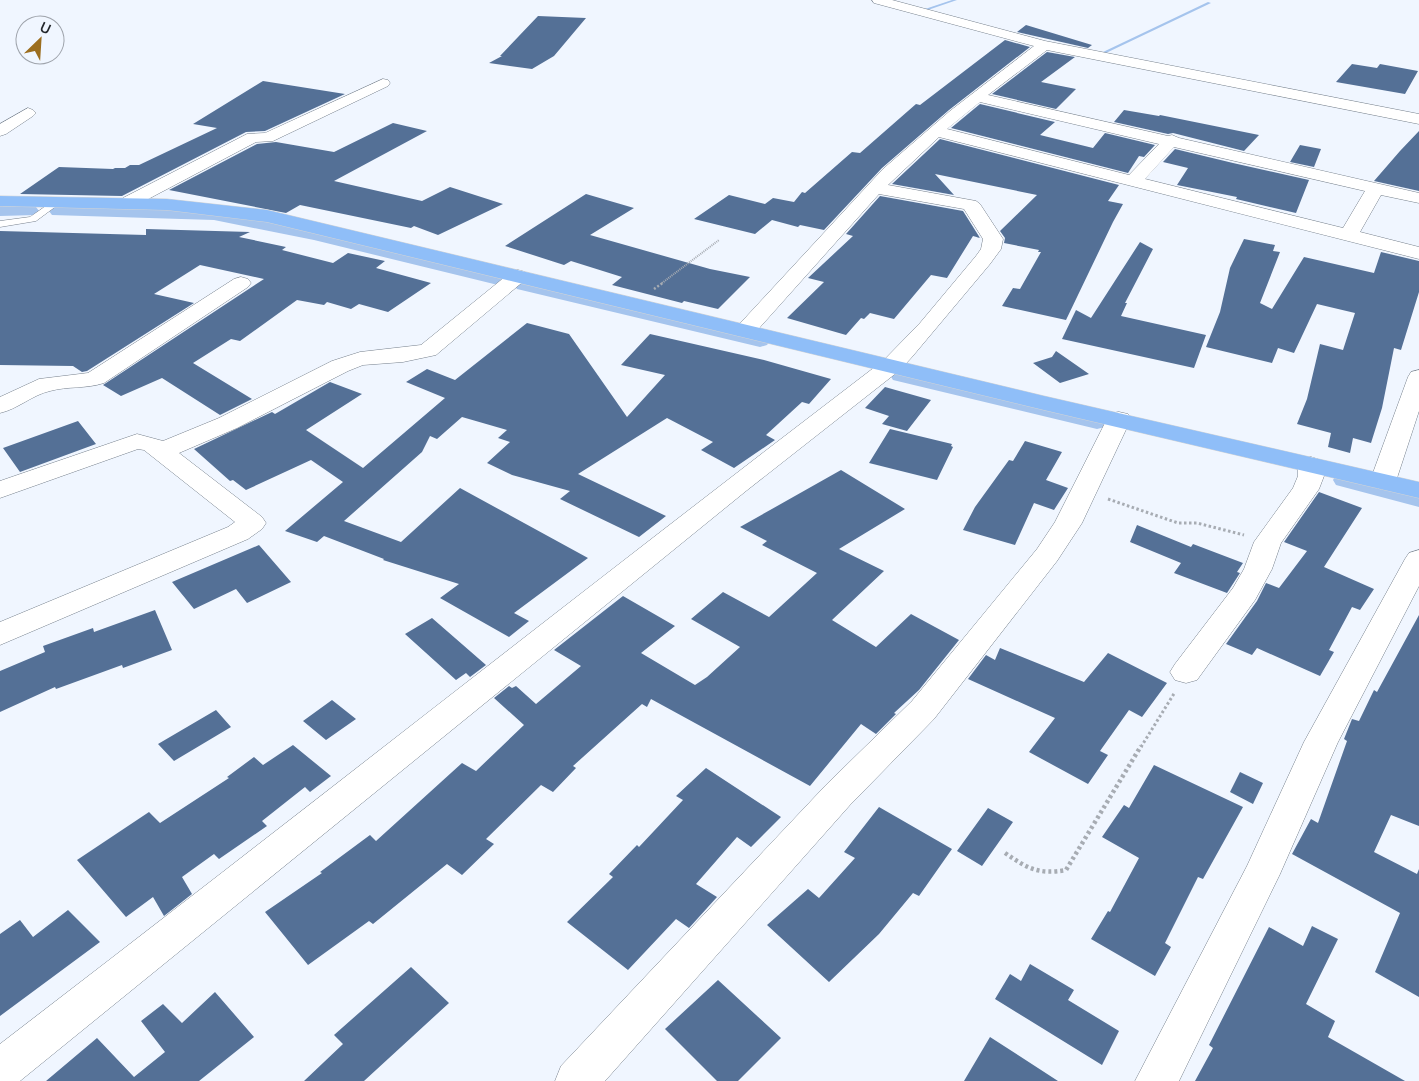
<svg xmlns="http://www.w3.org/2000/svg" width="1419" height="1081" viewBox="0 0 1419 1081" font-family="Manrope,sans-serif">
<rect width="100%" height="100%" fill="#f0f6ff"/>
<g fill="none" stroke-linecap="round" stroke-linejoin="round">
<path fill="#a5c4ed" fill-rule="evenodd" d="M 952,0 L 957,0 L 925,11 L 922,10 Z
M 1208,2 L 1211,3 L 1106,53 L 1103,52 Z"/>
<path fill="#a5c4ed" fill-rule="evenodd" d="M 0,206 L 36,207 L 39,211 L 36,215 L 0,216 Z
M 58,206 L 214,210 L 314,230 L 505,275 L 508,279 L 505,283 L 498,285 L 314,240 L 214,220 L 52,215 L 49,211 L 52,207 Z
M 524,279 L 767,337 L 770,341 L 767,345 L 760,347 L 517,289 L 514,285 L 517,281 Z
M 901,368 L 1105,417 L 1109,422 L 1105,427 L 1097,429 L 893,380 L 890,375 L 893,370 Z
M 1345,473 L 1419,491 L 1419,507 L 1336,485 L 1333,480 L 1336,475 Z"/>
</g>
<path fill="#547096" d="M 538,16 L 586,18 L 554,56 L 532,69 L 489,63 L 502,56 L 500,56 Z
M 1026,25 L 1092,45 L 1088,48 L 1017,32 Z
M 1005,40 L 1030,47 L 949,110 L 882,168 L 824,230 L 800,225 L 798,227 L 772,220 L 755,234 L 694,219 L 729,195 L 765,204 L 773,198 L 794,202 L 802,192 L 805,193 L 852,152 L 860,153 L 916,104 L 920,105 Z
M 1047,52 L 1075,57 L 1041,82 L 1076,89 L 1056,109 L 992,94 Z
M 1352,64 L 1377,68 L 1380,64 L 1418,71 L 1405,94 L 1336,82 Z
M 263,81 L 345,94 L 265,131 L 246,132 L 122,196 L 20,194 L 59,167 L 113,169 L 115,168 L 125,168 L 130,165 L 139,165 L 217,128 L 193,124 Z
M 980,104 L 1055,122 L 1040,135 L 1093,148 L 1105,133 L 1155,145 L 1144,157 L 1139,156 L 1128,173 L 951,128 Z
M 1124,110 L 1159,116 L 1160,115 L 1259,135 L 1244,151 L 1173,133 L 1168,134 L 1114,122 Z
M 393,123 L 427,131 L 334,181 L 422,201 L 450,187 L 503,204 L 438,235 L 414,226 L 411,228 L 300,205 L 286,213 L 169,190 L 257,144 L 276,142 L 334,152 Z
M 1419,131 L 1419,191 L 1374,181 L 1400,151 Z
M 940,139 L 1119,185 L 1108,201 L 1123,204 L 1113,222 L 1066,320 L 1002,306 L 1013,288 L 1020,289 L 1041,252 L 1038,252 L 1039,250 L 1004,243 L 1005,238 L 1000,231 L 1037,195 L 935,174 L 954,195 L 892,184 Z
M 1300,145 L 1321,149 L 1314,167 L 1290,162 Z
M 1175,149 L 1233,163 L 1309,180 L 1296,213 L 1236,199 L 1237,197 L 1177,185 L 1188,168 L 1163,162 Z
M 586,194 L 634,208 L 590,235 L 710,269 L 750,277 L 718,309 L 684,301 L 682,303 L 612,285 L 622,277 L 571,261 L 564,265 L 505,246 Z
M 880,196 L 963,211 L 980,238 L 973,236 L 947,278 L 931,275 L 894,319 L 870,313 L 864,319 L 861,318 L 846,335 L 787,318 L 824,282 L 808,278 L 853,236 L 846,234 Z
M 146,229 L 250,232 L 239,237 L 286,247 L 282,250 L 333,263 L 348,253 L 385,261 L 376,268 L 431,283 L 388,312 L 359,304 L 351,309 L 327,302 L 324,305 L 297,300 L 240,341 L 231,339 L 193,363 L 252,399 L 220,415 L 162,378 L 121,396 L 103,385 L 264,279 L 200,265 L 154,294 L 194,303 L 87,371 L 82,372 L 73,366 L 0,365 L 0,231 L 146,235 Z
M 1244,239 L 1275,245 L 1273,251 L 1280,252 L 1260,303 L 1272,309 L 1304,257 L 1374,273 L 1381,252 L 1419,261 L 1419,292 L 1401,350 L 1394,348 L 1382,408 L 1371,443 L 1353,438 L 1350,453 L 1328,447 L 1331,433 L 1297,424 L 1307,399 L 1320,344 L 1343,350 L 1355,313 L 1317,304 L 1294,353 L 1278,348 L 1272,363 L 1206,347 L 1220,312 L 1230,268 Z
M 1140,242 L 1153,249 L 1125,303 L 1127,303 L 1121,316 L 1206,335 L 1194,368 L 1062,339 L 1076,310 L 1091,318 Z
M 527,323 L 569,334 L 627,417 L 665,375 L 621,365 L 650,334 L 764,360 L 831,379 L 809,404 L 802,402 L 766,435 L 775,440 L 734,468 L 701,450 L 713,442 L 667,418 L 578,474 L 666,516 L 639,537 L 560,499 L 570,491 L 512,475 L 487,463 L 510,442 L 498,438 L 507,430 L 462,417 L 437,439 L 430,436 L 422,452 L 344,521 L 401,542 L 460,488 L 588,558 L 514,613 L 529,621 L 509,637 L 440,598 L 459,584 L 383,560 L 384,559 L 324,536 L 317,542 L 285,531 L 343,482 L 311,460 L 246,490 L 233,480 L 230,481 L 194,449 L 272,412 L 275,414 L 330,382 L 362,394 L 306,430 L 363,468 L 445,398 L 406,382 L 427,369 L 455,380 Z
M 1056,351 L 1089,374 L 1060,383 L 1033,363 L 1052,357 Z
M 885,387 L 931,400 L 907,431 L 882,424 L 889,416 L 865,408 Z
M 78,421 L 96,444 L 20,472 L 3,448 Z
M 890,429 L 952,444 L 951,446 L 953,447 L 937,480 L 869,463 Z
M 1025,441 L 1062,452 L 1046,480 L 1068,488 L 1054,510 L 1034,503 L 1015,545 L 963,530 L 975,507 L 1009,460 L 1013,461 Z
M 841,470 L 905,509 L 839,549 L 884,571 L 832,620 L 876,647 L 911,614 L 959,640 L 919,690 L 894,713 L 896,714 L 876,734 L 861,724 L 810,786 L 651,699 L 647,707 L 642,704 L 573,766 L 576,768 L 553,792 L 541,785 L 486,839 L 494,844 L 462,875 L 447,864 L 373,924 L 369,921 L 308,965 L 265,912 L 322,873 L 320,872 L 370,835 L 376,841 L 462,763 L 476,771 L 524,725 L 494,698 L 509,686 L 512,688 L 516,686 L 536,704 L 581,666 L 554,650 L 623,596 L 675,626 L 641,653 L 695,685 L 707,677 L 740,647 L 691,619 L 723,592 L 769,617 L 817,573 L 762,545 L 767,541 L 740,527 Z
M 1319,492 L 1362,508 L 1324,567 L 1374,589 L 1360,610 L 1352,607 L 1329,650 L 1334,652 L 1320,676 L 1257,648 L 1252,655 L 1226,644 L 1257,601 L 1266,583 L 1279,588 L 1307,551 L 1284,542 Z
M 1137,525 L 1191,547 L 1193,544 L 1243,563 L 1237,572 L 1240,573 L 1227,593 L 1174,573 L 1181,563 L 1130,542 Z
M 259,545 L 291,582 L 247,603 L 236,589 L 194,609 L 172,582 Z
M 155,610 L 172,650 L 123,668 L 122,665 L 56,689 L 55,687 L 0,712 L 0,671 L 45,652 L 43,646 L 93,628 L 94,632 Z
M 1419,615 L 1419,826 L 1391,815 L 1374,852 L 1417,874 L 1419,869 L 1419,997 L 1375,972 L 1400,913 L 1292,854 L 1311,819 L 1318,823 L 1347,741 L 1344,739 L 1352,719 L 1359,721 L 1374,690 L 1377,692 Z
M 432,618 L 486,665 L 470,677 L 466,673 L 456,680 L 405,634 Z
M 1000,648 L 1084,682 L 1108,653 L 1167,683 L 1142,717 L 1129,710 L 1100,751 L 1108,755 L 1088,784 L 1029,752 L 1055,718 L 968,679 L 986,655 L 995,660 Z
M 332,700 L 356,719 L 326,740 L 303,721 Z
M 216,710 L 231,727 L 174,761 L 158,744 Z
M 293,745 L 331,776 L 310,792 L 305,787 L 262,821 L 267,826 L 219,859 L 214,854 L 182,877 L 192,894 L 164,916 L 153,897 L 126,917 L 77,860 L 149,812 L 160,823 L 229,778 L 227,777 L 254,757 L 263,765 Z
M 1154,765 L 1243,807 L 1203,879 L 1198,877 L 1165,943 L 1171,947 L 1155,976 L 1091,939 L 1108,911 L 1110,912 L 1139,858 L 1102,837 L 1124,805 L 1129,808 Z
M 706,768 L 781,817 L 751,847 L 737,837 L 696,884 L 717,897 L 689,928 L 676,919 L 628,970 L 567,922 L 613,877 L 609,874 L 637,845 L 639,847 L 683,800 L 676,796 Z
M 1240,772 L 1263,783 L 1253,804 L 1230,792 Z
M 879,807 L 952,849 L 919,896 L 913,893 L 879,934 L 829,982 L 767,925 L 808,889 L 819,898 L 855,858 L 844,852 Z
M 988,808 L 1013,822 L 982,866 L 957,851 Z
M 68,910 L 100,942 L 0,1016 L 0,934 L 20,920 L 33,937 Z
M 1312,926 L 1338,939 L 1306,1004 L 1335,1021 L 1328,1037 L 1405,1081 L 1195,1081 L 1213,1048 L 1209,1045 L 1269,927 L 1303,946 Z
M 1030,964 L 1074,990 L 1068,1000 L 1119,1031 L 1102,1065 L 995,999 L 1010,974 L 1021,981 Z
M 411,967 L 449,1003 L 364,1081 L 304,1081 L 343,1044 L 334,1035 Z
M 718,980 L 781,1038 L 738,1081 L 717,1081 L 665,1029 Z
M 215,992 L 254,1037 L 199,1081 L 46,1081 L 97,1038 L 134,1077 L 165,1052 L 141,1021 L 163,1004 L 182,1023 Z
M 990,1037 L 1058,1081 L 964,1081 Z"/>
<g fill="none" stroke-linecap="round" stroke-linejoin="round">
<g stroke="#76808c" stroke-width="1">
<path id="service" d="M 56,199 L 60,202 L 59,204 L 36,221 L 0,227 L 0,221 L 30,217 Z"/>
</g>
<g stroke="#76808c" stroke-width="1">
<path id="minor" d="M 872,0 L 892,0 L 1045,41 L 1419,114 L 1419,124 L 1047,50 L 988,95 L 1168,136 L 1172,135 L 1179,138 L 1419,193 L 1419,203 L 1381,195 L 1360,232 L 1419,247 L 1419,259 L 939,137 L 888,185 L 976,201 L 980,204 L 1003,239 L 1001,249 L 990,264 L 912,357 L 900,370 L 746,491 L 20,1081 L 0,1081 L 0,1044 C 296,817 588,586 884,360 L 920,323 L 976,256 L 981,249 L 983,239 L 964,209 L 879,194 L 753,335 L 745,336 L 737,335 L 734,330 L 883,169 L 950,111 L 1034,46 L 874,3 ZM 980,102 L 1159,144 L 1129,175 L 947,129 ZM 1174,147 L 1365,191 L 1343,228 L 1145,179 Z
M 383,79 L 388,80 L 390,83 L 388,86 L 273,141 L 256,142 L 135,206 L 129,207 L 123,206 L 120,202 L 123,198 L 247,134 L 265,133 Z
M 28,108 L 33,110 L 36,113 L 33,116 L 6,134 L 0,136 L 0,124 Z
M 518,270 L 525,272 L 528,276 L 525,280 L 436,355 L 403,362 L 363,365 L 348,371 L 237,428 L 179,453 L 262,517 L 266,523 L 262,529 L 248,539 L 0,645 L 0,622 L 228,527 L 235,522 L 144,450 L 138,449 L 0,498 L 0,481 L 137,434 L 163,441 L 219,418 L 332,361 L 360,352 L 421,345 L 511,272 Z
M 241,277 L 248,279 L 251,283 L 248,287 L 104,383 C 86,389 68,386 50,391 C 32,395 18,409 0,413 L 0,397 L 39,379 L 88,373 L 234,279 Z
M 1419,370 L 1419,411 L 1396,481 L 1392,487 L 1383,489 L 1374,487 L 1370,481 L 1408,377 L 1411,372 Z
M 1119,412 L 1128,414 L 1131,419 L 1082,523 L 1057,561 L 934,719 L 850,805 L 605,1081 L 555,1081 L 561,1066 L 826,785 L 912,701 L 1037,549 L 1055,522 L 1107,419 L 1110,414 Z
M 1311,457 L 1320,460 L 1324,465 L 1324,476 L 1319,489 L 1281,543 L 1272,569 L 1255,600 L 1197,680 L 1186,683 L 1175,680 L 1170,672 L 1175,664 L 1233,588 L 1244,569 L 1254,542 L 1293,488 L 1298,476 L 1298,465 L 1302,460 Z
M 1419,550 L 1419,586 L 1338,742 L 1280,874 L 1179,1081 L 1135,1081 L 1247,866 L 1304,742 L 1405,559 L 1409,553 Z"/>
</g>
<g stroke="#d3d4d5" stroke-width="1">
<path id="primary" d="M 0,196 L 167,199 L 267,210 L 1044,396 L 1419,482 L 1419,498 L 1044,410 L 267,222 L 167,210 L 0,206 Z"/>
</g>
<path stroke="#a7acb3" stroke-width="2" stroke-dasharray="1 1" stroke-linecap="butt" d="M 662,283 L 719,240"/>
<path stroke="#a7acb3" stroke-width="2.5" stroke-dasharray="2 2" stroke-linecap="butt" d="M 654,289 L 664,282"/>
<path stroke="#a7acb3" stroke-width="3" stroke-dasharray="2.5 2.5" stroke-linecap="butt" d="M 1108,499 L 1178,523 L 1197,523 L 1244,535
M 1141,747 L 1175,692"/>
<path stroke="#a7acb3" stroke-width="4.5" stroke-dasharray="3 3" stroke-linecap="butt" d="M 1005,853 C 1027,868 1038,875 1066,870 L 1141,746"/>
<use href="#service" fill="#fff" fill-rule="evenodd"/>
<use href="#minor" fill="#fff" fill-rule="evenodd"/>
<use href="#primary" fill="#8fbef8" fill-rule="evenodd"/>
</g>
<g transform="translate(40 40) rotate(25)"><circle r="24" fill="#f0f6ff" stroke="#9ea3ab"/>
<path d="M0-4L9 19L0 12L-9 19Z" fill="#9c6e1f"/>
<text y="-8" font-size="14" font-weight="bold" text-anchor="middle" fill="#23272c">U</text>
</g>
</svg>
